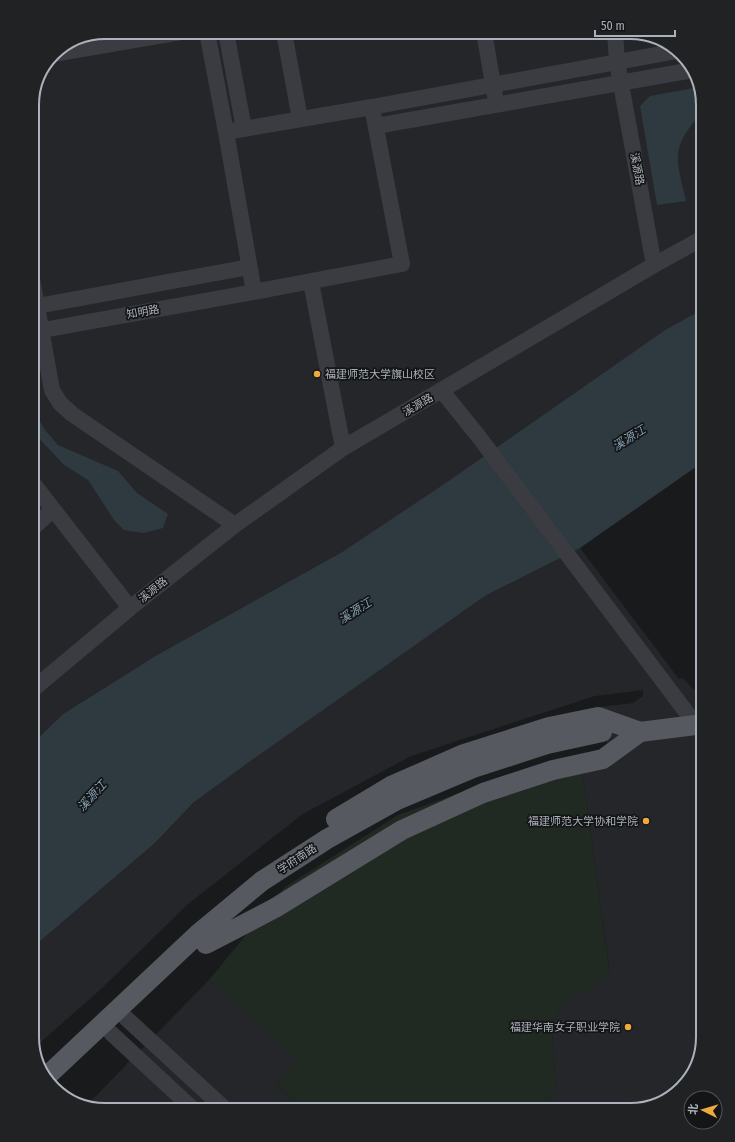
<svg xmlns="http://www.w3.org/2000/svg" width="735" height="1142" viewBox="0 0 735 1142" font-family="'Fira Sans Condensed','Noto Sans SC',sans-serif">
<rect width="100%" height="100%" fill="#191a1c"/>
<path fill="#252629" d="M 105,32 L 635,32 L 670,44 L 695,72 L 703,105 L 703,309 L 665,330 L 447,482 L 342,552 L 157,655 L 63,714 L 32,744 L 32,100 L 53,53 L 77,37 Z
M 580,548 L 679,679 L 683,678 L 693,689 L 703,691 L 703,1038 L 691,1077 L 663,1102 L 630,1110 L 542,1110 L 556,1089 L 552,1032 L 558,1012 L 564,1004 L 610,974 L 582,771 L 611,767 L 600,707 L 633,703 L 643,696 L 643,690 L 595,696 L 411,756 L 303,814 L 188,904 L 100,990 L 34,1048 L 32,1037 L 32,948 L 155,843 L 193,803 L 248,763 L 485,596 Z
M 209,980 L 297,1059 L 276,1084 L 304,1110 L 100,1110 L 87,1105 Z"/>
<path fill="#212a22" d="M 582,771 L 610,975 L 564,1004 L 558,1012 L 552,1032 L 556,1089 L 542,1110 L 304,1110 L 276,1084 L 296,1059 L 209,980 L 285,887 L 398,815 L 510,775 Z"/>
<path fill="#2f3940" d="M 587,32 L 635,32 L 644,35 L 636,37 L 588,35 Z
M 699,87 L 703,113 C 692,122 679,140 678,155 C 677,169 683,186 686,201 L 657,205 L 640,106 L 650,96 Z
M 703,309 L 703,462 L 580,548 L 485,596 L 248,763 L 193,803 L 155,843 L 32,948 L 32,744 L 63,714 L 157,655 L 342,552 L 447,482 L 665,330 Z
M 32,408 L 45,430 L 58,445 L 118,471 L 137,493 L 168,514 L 163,528 L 143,533 L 124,530 L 114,520 L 88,480 L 64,465 L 32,431 Z"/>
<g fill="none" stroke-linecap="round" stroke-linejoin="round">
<path stroke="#3a3c41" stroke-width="16" d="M 207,32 L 226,132
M 226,32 L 244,129
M 284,32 L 300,119
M 484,32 L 495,96
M 53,54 L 181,32
M 372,107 L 402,264 L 254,292 L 226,132 Z
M 372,107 L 677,51
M 376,126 L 693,70
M 654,265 L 703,238
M 32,279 L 52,390 L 60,403 L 72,414 L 235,525
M 311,282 L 343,448
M 32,307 L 249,267
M 32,332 L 254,292
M 442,391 L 479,437 L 696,725
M 32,482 L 130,608
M 32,529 L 52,510
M 32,690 L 130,608 L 235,525 L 343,448 L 654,265 L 617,62 L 615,32
M 126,1018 L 226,1110
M 111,1033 L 194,1110"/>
<path stroke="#575960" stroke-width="20" d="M 336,819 L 391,786 L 464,754 L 549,727 L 598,717 L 640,732
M 206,944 L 275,908 L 402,830 L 483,793 L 553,770 L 603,759 L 640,732 L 703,724
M 46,1077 L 198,934 L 262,881 L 327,839 L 397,800 L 473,768 L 547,744 L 602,732"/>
</g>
<g fill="#eeaa3f" stroke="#141517" stroke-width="1.5">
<circle cx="317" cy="374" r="4"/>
<circle cx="646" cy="821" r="4"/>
<circle cx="628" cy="1027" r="4"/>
</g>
<g text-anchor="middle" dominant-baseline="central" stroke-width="3.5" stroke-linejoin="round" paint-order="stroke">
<g font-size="11" fill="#acb2bb" stroke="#141517">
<text transform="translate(637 169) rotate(79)">溪源路</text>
<text transform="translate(143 312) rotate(-10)">知明路</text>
<text transform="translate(418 405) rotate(-30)">溪源路</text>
<text transform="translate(153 590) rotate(-38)">溪源路</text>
<text transform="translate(297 859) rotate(-33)">学府南路</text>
</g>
<g font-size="11" fill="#acb2bb" stroke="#141517" text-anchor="end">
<text x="325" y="374" text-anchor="start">福建师范大学旗山校区</text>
<text x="638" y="821">福建师范大学协和学院</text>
<text x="620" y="1027">福建华南女子职业学院</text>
</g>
<g font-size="12" font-style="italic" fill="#85a1b5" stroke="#141517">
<text transform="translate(629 438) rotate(-32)">溪源江</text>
<text transform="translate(355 611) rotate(-32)">溪源江</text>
<text transform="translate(92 796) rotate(-47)">溪源江</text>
</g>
</g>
<path d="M0 0H735V1142H0ZM105 39H630A66 66 0 0 1 696 105V1037A66 66 0 0 1 630 1103H105A66 66 0 0 1 39 1037V105A66 66 0 0 1 105 39Z" fill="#202224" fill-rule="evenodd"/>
<path fill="none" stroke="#acb2bb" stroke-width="2" d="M105 39H630A66 66 0 0 1 696 105V1037A66 66 0 0 1 630 1103H105A66 66 0 0 1 39 1037V105A66 66 0 0 1 105 39Z"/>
<g transform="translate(703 1110) rotate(275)"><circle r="19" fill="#141517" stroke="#515459"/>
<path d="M0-3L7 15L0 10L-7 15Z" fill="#eeaa3f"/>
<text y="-6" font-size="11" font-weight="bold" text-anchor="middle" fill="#acb2bb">北</text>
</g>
<path d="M595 30v6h80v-6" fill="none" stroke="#acb2bb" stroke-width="2"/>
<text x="601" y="30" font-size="12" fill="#acb2bb" stroke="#141517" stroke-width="3" paint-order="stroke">50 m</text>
</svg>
